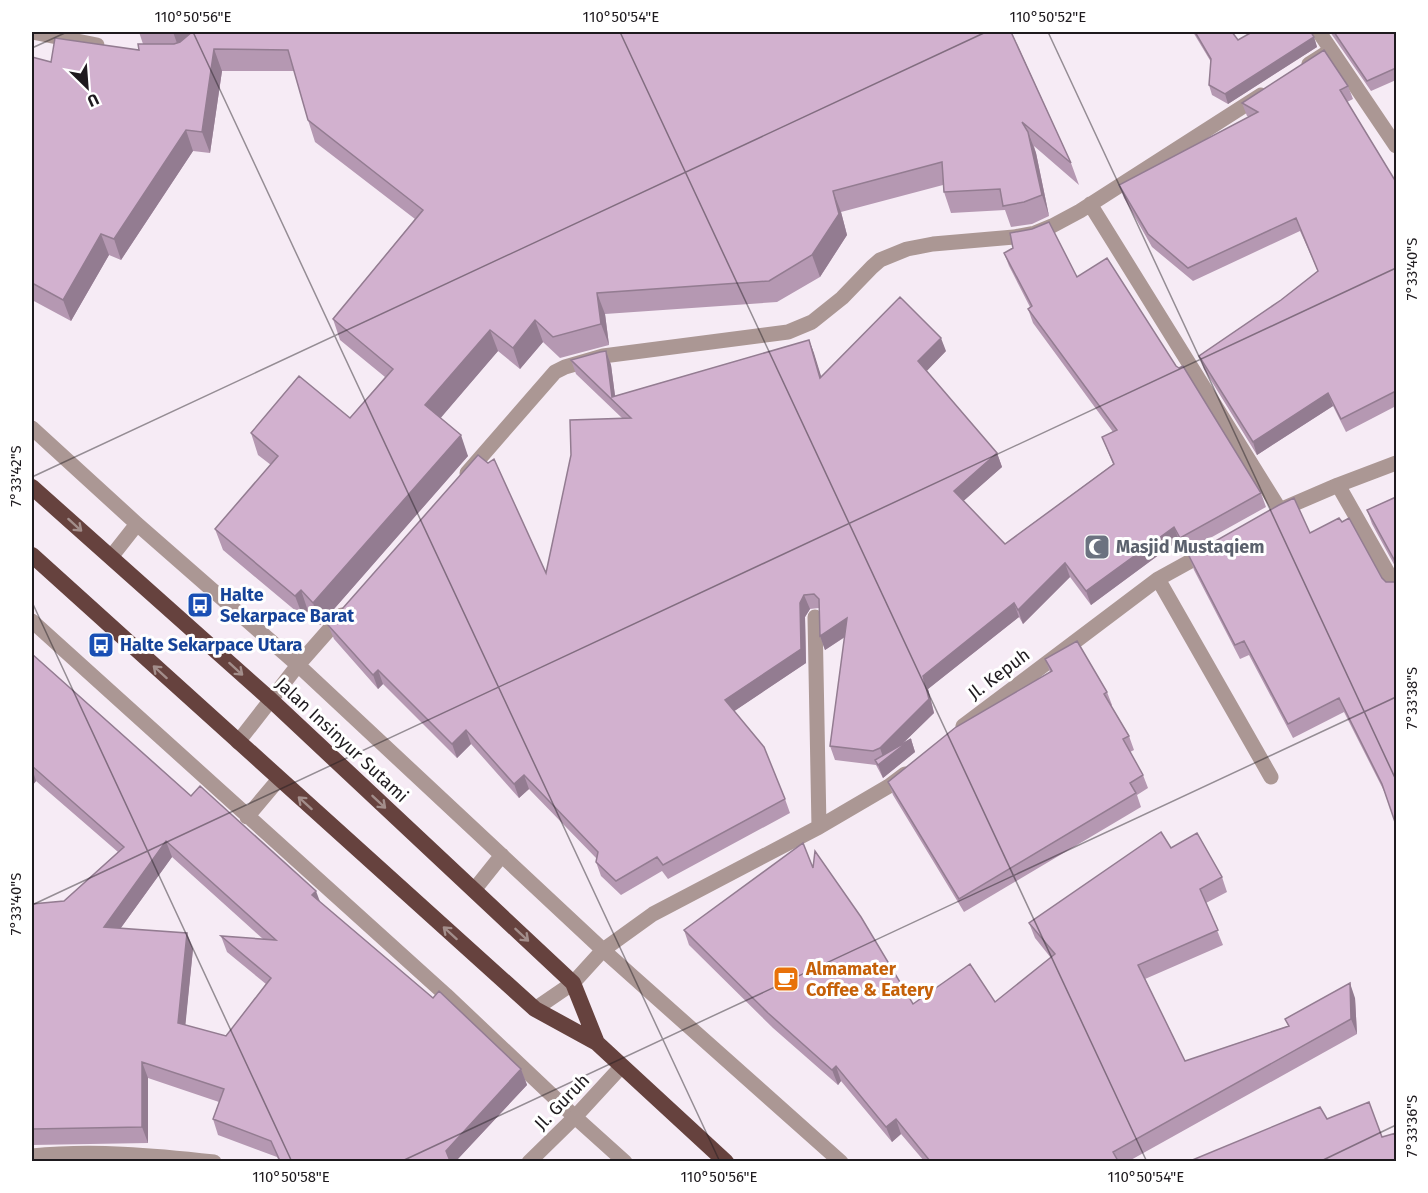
<svg xmlns="http://www.w3.org/2000/svg" width="1428" height="1193" viewBox="0 0 1428 1193" font-family="'Fira Sans',sans-serif">
<rect width="100%" height="100%" fill="#f6ebf5"/>
<g fill="none" stroke-linecap="round" stroke-linejoin="round">
<path stroke="#ab9794" stroke-width="15" d="M 32,32 L 97,45"/>
<path stroke="#ab9794" stroke-width="15" d="M 1319,32 L 1396,146
M 1309,64 L 1331,50
M 1090,204 L 1280,510
M 32,428 L 137,524 L 298,665 L 603,950 L 841,1162
M 467,473 L 555,372 L 565,367 L 603,356 L 788,332 L 812,322 L 842,298 L 872,267 L 880,260 L 907,249 L 933,244 L 1014,237 L 1035,233 L 1052,226 L 1080,211 L 1261,95
M 1338,485 L 1396,587
M 1280,510 L 1338,485 L 1396,463
M 111,557 L 137,524
M 1158,579 L 1271,777
M 815,617 L 819,827
M 32,621 L 446,995 L 575,1117 L 625,1162
M 963,726 L 1158,579 L 1207,552
M 238,742 L 298,665 L 342,615
M 247,817 L 279,779
M 474,890 L 502,855
M 535,1009 L 573,983 L 603,950 L 653,914 L 819,827 L 889,786 L 905,774
M 32,1156 C 92,1150 153,1155 214,1162"/>
<path stroke="#ab9794" stroke-width="15" d="M 529,1162 L 575,1117 L 621,1067"/>
<path stroke="#66423e" stroke-width="16" d="M 32,487 L 271,700 L 573,983 L 597,1043
M 32,555 L 535,1009 L 597,1043 L 726,1162"/>
</g>
<path fill="#b598b2" fill-rule="evenodd" d="M 139,32 L 1063,32 L 1063,34 L 1012,33 L 1071,163 L 1079,185 L 1034,146 L 1036,153 L 1049,216 L 1032,224 L 1011,227 L 1005,210 L 951,213 L 944,192 L 943,185 L 841,212 L 847,235 L 820,277 L 777,302 L 605,314 L 609,345 L 560,358 L 543,342 L 520,369 L 498,351 L 440,418 L 468,456 L 320,625 L 308,611 L 303,617 L 223,550 L 215,529 L 271,465 L 258,455 L 251,433 L 350,418 L 385,377 L 340,340 L 333,319 L 415,219 L 315,142 L 308,120 L 294,71 L 222,71 L 210,153 L 193,151 L 121,260 L 109,255 L 71,321 L 32,300 L 32,57 L 51,62 L 139,50 L 143,44 Z
M 1193,32 L 1232,32 L 1238,40 L 1314,37 L 1317,47 L 1228,104 L 1212,95 L 1209,85 L 1211,62 Z
M 1330,32 L 1396,32 L 1396,80 L 1371,91 Z
M 1348,86 L 1353,99 L 1347,102 L 1396,182 L 1396,406 L 1346,432 L 1333,406 L 1257,455 L 1204,369 L 1199,356 L 1281,300 L 1318,271 L 1300,231 L 1193,281 L 1152,247 L 1124,198 L 1119,185 L 1249,117 L 1247,116 L 1242,103 Z
M 1004,253 L 1077,277 L 1176,366 L 1261,493 L 1266,507 L 1185,552 L 1179,540 L 1091,605 L 1070,577 L 1023,624 L 1019,617 L 928,689 L 934,713 L 903,743 L 911,739 L 915,752 L 883,778 L 876,765 L 835,760 L 830,746 L 845,637 L 825,650 L 820,636 L 819,608 L 810,609 L 805,617 L 806,663 L 734,711 L 785,799 L 790,813 L 668,879 L 662,871 L 621,895 L 601,876 L 596,862 L 597,859 L 529,789 L 519,798 L 471,744 L 457,758 L 383,684 L 378,689 L 334,639 L 328,625 L 546,573 L 622,418 L 576,374 L 571,360 L 606,351 L 611,365 L 615,396 L 809,340 L 821,377 L 946,351 L 926,371 L 997,453 L 1002,467 L 963,501 L 1005,544 L 1113,464 L 1102,437 L 1113,432 L 1033,323 L 1028,309 L 1030,307 L 1009,266 Z
M 1396,497 L 1396,568 L 1372,524 L 1367,510 Z
M 1279,505 L 1387,797 L 1344,712 L 1293,738 L 1249,655 L 1240,659 L 1194,570 L 1189,556 Z
M 32,654 L 191,796 L 320,902 L 433,998 L 521,1069 L 527,1085 L 456,1161 L 279,1161 L 277,1157 L 218,1135 L 213,1119 L 219,1102 L 148,1078 L 148,1143 L 32,1145 L 32,904 L 64,901 L 118,852 L 36,781 L 32,786 ZM 172,857 L 263,939 L 221,936 L 227,952 L 266,984 L 226,1036 L 185,1025 L 193,949 L 120,929 Z
M 1045,659 L 1107,692 L 1112,705 L 1111,706 L 1129,736 L 1134,750 L 1130,752 L 1143,775 L 1148,788 L 1137,795 L 1141,807 L 964,912 L 893,795 L 888,782 L 1050,672 Z
M 1171,848 L 1222,877 L 1227,892 L 1206,903 L 1223,945 L 1145,979 L 1185,1061 L 1288,1026 L 1285,1019 L 1355,998 L 1357,1034 L 1129,1161 L 924,1161 L 901,1134 L 892,1142 L 841,1081 L 838,1085 L 773,1028 L 689,945 L 684,930 L 813,868 L 913,1004 L 995,1002 L 1051,958 L 1035,938 L 1029,923 Z"/>
<path fill="#937c91" d="M 173,32 L 194,32 L 178,46 Z
M 1314,37 L 1317,47 L 1228,104 L 1225,94 Z
M 214,49 L 222,71 L 210,153 L 202,132 Z
M 186,130 L 193,151 L 121,260 L 114,239 Z
M 1028,132 L 1036,153 L 1049,216 L 1042,195 Z
M 833,191 L 841,212 L 847,235 L 820,277 L 812,255 Z
M 101,234 L 109,255 L 71,321 L 63,300 Z
M 597,293 L 605,314 L 609,345 L 601,324 Z
M 535,320 L 543,342 L 520,369 L 513,348 Z
M 490,330 L 498,351 L 433,427 L 425,405 Z
M 941,338 L 946,351 L 923,375 L 918,361 Z
M 809,340 L 814,353 L 826,392 L 820,378 Z
M 606,351 L 611,365 L 616,403 L 612,397 Z
M 1328,393 L 1333,406 L 1257,455 L 1253,442 Z
M 461,435 L 468,456 L 320,625 L 313,603 Z
M 997,453 L 1002,467 L 959,505 L 954,491 Z
M 1174,527 L 1179,540 L 1091,605 L 1086,591 Z
M 1065,563 L 1070,577 L 1023,624 L 1018,610 Z
M 301,590 L 308,611 L 303,617 L 295,596 Z
M 804,595 L 810,609 L 805,617 L 806,663 L 730,714 L 725,700 L 800,603 Z
M 1014,603 L 1019,617 L 928,689 L 934,713 L 894,752 L 911,739 L 915,752 L 883,778 L 878,765 L 884,760 L 880,748 L 923,676 Z
M 847,618 L 852,632 L 825,650 L 820,636 Z
M 378,670 L 383,684 L 378,689 L 373,675 Z
M 466,730 L 471,744 L 457,758 L 452,744 Z
M 32,768 L 36,781 L 32,786 Z
M 524,775 L 529,789 L 519,798 L 514,784 Z
M 166,841 L 172,857 L 110,943 L 104,927 Z
M 316,891 L 322,907 L 312,895 Z
M 187,933 L 193,949 L 184,1039 L 178,1023 Z
M 1350,983 L 1355,998 L 1357,1034 L 1351,1019 Z
M 142,1062 L 148,1078 L 148,1143 L 142,1127 Z
M 836,1066 L 841,1081 L 838,1085 L 832,1070 Z
M 521,1069 L 527,1085 L 456,1161 L 450,1161 L 446,1151 Z
M 896,1119 L 901,1134 L 892,1142 L 886,1127 Z"/>
<path fill="#d2b1cf" stroke="#937c91" stroke-width="1.5" fill-rule="evenodd" d="M 192,32 L 1011,32 L 1071,163 L 1022,122 L 1028,132 L 1042,195 L 1024,202 L 1003,206 L 1000,189 L 944,192 L 942,162 L 833,191 L 839,214 L 812,255 L 769,281 L 597,293 L 601,324 L 553,337 L 535,320 L 513,348 L 490,330 L 425,405 L 461,435 L 313,603 L 301,590 L 295,596 L 215,529 L 278,456 L 251,433 L 299,376 L 350,418 L 393,369 L 333,319 L 423,210 L 308,120 L 288,50 L 214,49 L 202,132 L 186,130 L 114,239 L 101,234 L 63,300 L 32,283 L 32,57 L 51,62 L 55,38 L 139,50 L 138,44 L 174,44 L 180,42 Z
M 1195,32 L 1232,32 L 1238,40 L 1252,32 L 1311,32 L 1314,37 L 1225,94 L 1209,85 L 1211,59 Z
M 1334,32 L 1396,32 L 1396,68 L 1367,81 Z
M 1324,50 L 1348,86 L 1340,90 L 1396,182 L 1396,391 L 1341,419 L 1328,393 L 1253,442 L 1199,356 L 1281,300 L 1318,271 L 1296,218 L 1188,268 L 1148,234 L 1119,185 L 1258,112 L 1242,103 Z
M 1049,222 L 1077,277 L 1107,258 L 1176,366 L 1179,368 L 1183,366 L 1261,493 L 1180,538 L 1174,527 L 1086,591 L 1065,563 L 1018,610 L 1014,603 L 923,676 L 929,699 L 880,748 L 873,751 L 830,746 L 847,618 L 820,636 L 819,599 L 814,594 L 804,595 L 800,603 L 801,649 L 725,700 L 764,747 L 785,799 L 663,865 L 657,857 L 616,881 L 596,862 L 598,852 L 524,775 L 514,784 L 466,730 L 452,744 L 378,670 L 373,675 L 328,625 L 478,455 L 488,463 L 494,459 L 546,573 L 571,455 L 570,420 L 631,418 L 571,360 L 600,352 L 606,351 L 612,397 L 809,340 L 820,378 L 900,297 L 941,338 L 918,361 L 997,453 L 954,491 L 1005,544 L 1114,464 L 1102,437 L 1117,430 L 1028,309 L 1032,306 L 1004,253 L 1013,248 L 1010,233 L 1032,229 Z
M 1396,497 L 1396,563 L 1367,510 Z
M 1294,498 L 1310,533 L 1339,518 L 1342,522 L 1349,518 L 1382,578 L 1386,582 L 1395,582 L 1396,580 L 1396,825 L 1382,784 L 1339,698 L 1288,724 L 1244,641 L 1235,645 L 1189,556 L 1279,505 Z
M 1077,641 L 1107,692 L 1104,694 L 1129,736 L 1123,739 L 1143,775 L 1130,783 L 1136,793 L 959,899 L 888,782 L 956,727 L 1052,671 L 1045,659 Z
M 32,654 L 191,796 L 200,786 L 316,891 L 312,895 L 433,998 L 439,991 L 521,1069 L 446,1151 L 450,1161 L 280,1161 L 271,1141 L 213,1119 L 224,1089 L 142,1062 L 142,1127 L 32,1129 L 32,904 L 64,901 L 124,847 L 32,766 ZM 166,841 L 276,940 L 221,936 L 271,978 L 226,1036 L 178,1023 L 187,933 L 104,927 Z
M 911,739 L 878,765 L 875,760 Z
M 1161,832 L 1171,848 L 1197,833 L 1222,877 L 1200,889 L 1218,930 L 1138,965 L 1185,1061 L 1289,1026 L 1285,1019 L 1350,983 L 1351,1019 L 1113,1152 L 1118,1161 L 930,1161 L 896,1119 L 886,1127 L 836,1066 L 832,1070 L 768,1013 L 684,930 L 803,843 L 813,868 L 815,851 L 861,917 L 913,1004 L 970,964 L 995,1002 L 1055,954 L 1029,923 Z
M 1369,1102 L 1382,1137 L 1396,1133 L 1396,1161 L 1190,1161 L 1320,1107 L 1327,1119 Z"/>
<defs><path id="oneway-shaft" d="M-6 0H5M1.5-3L5.5 0L1.5 3" fill="none" stroke-width="1.6" stroke-linecap="round" stroke-linejoin="round" transform="scale(1.5)"/></defs>
<g stroke="#a38e8b">
<use href="#oneway-shaft" transform="translate(75 525) rotate(42)"/>
<use href="#oneway-shaft" transform="translate(236 669) rotate(42)"/>
<use href="#oneway-shaft" transform="translate(160 672) rotate(-138)"/>
<use href="#oneway-shaft" transform="translate(379 802) rotate(43)"/>
<use href="#oneway-shaft" transform="translate(305 803) rotate(-138)"/>
<use href="#oneway-shaft" transform="translate(450 933) rotate(-138)"/>
<use href="#oneway-shaft" transform="translate(522 935) rotate(43)"/>
</g>
<path fill="none" stroke="#1e1a1e" stroke-width="1.5" stroke-opacity="0.45" d="M 193,32 L 720,1162M 620,32 L 1147,1162M 1048,32 L 1396,780M 32,48 L 67,32M 32,477 L 986,32M 32,602 L 292,1162M 32,905 L 1396,268M 400,1162 L 1396,697M 1319,1162 L 1396,1125"/>
<defs>
<g id="mosque-square" transform="scale(1.35)"><rect x="-9" y="-9" width="18" height="18" rx="4" fill="#6b7280" stroke="#fff"/><path d="M3.5-4.9A6 6 0 1 0 3.5 4.9A5 5 0 1 1 3.5-4.9Z" fill="#fff"/></g>
<g id="bus-square" transform="scale(1.35)"><rect x="-9" y="-9" width="18" height="18" rx="4" fill="#1a4fb4" stroke="#fff"/><path d="M-5-6H5V4H4V6H2V4H-2V6H-4V4H-5ZM-3.5-4V0h7V-4ZM-3.5 1.2v1.5H-2V1.2ZM2 1.2v1.5H3.5V1.2Z" fill="#fff"/></g>
<g id="cafe-square" transform="scale(1.35)"><rect x="-9" y="-9" width="18" height="18" rx="4" fill="#e8710a" stroke="#fff"/><path d="M-5.5-4.5H6V0H3Q3 3.5 0 3.5H-2.5Q-5.5 3.5-5.5 0ZM3-3.2v2h1.7v-2ZM-6 4.5H4V6H-6Z" fill="#fff"/></g>
</defs>
<g fill-rule="evenodd">
<use href="#mosque-square" x="1097" y="547"/>
<use href="#bus-square" x="200" y="605"/>
<use href="#bus-square" x="101" y="645"/>
<use href="#cafe-square" x="786" y="979"/>
</g>
<g text-anchor="middle" dominant-baseline="central" stroke-width="6" stroke-linejoin="round" paint-order="stroke">
<g font-size="18" font-weight="bold" fill="#5b616d" stroke="#fff" text-anchor="start">
<text x="1116" y="547">Masjid Mustaqiem</text>
</g>
<g font-size="18" font-weight="bold" fill="#164399" stroke="#fff" text-anchor="start">
<text x="220" y="595">Halte<tspan x="220" dy="21">Sekarpace Barat</tspan></text>
<text x="120" y="645">Halte Sekarpace Utara</text>
</g>
<g font-size="18" fill="#1e1a1e" stroke="#fff">
<text transform="translate(999 674) rotate(-37)">Jl. Kepuh</text>
<text transform="translate(342 740) rotate(43)">Jalan Insinyur Sutami</text>
<text transform="translate(562 1102) rotate(-46)">Jl. Guruh</text>
</g>
<g font-size="18" font-weight="bold" fill="#c56008" stroke="#fff" text-anchor="start">
<text x="806" y="969">Almamater<tspan x="806" dy="21">Coffee &amp; Eatery</tspan></text>
</g>
</g>
<rect width="1428" height="1193" fill="none" stroke="#ffffff" stroke-width="66"/>
<g transform="translate(87 87) rotate(155)" stroke="#ffffff" stroke-width="4.5" paint-order="stroke">
<path d="M0-4.5L10 22L0 15L-10 22Z" fill="#1e1a1e"/>
<text y="-9" font-size="16" font-weight="bold" text-anchor="middle" fill="#1e1a1e">U</text>
</g>
<rect x="33" y="33" width="1362" height="1127" fill="none" stroke="#1e1a1e" stroke-width="2"/>
<g font-size="15" text-anchor="middle" fill="#1e1a1e">
<text x="193" y="22">110°50'56"E</text>
<text x="621" y="22">110°50'54"E</text>
<text x="1048" y="22">110°50'52"E</text>
<text transform="translate(1412 269) rotate(-90)" y="5">7°33'40"S</text>
<text transform="translate(16 476) rotate(-90)" y="5">7°33'42"S</text>
<text transform="translate(1412 698) rotate(-90)" y="5">7°33'38"S</text>
<text transform="translate(16 904) rotate(-90)" y="5">7°33'40"S</text>
<text transform="translate(1412 1126) rotate(-90)" y="5">7°33'36"S</text>
<text x="291" y="1182">110°50'58"E</text>
<text x="719" y="1182">110°50'56"E</text>
<text x="1146" y="1182">110°50'54"E</text>
</g>
</svg>
